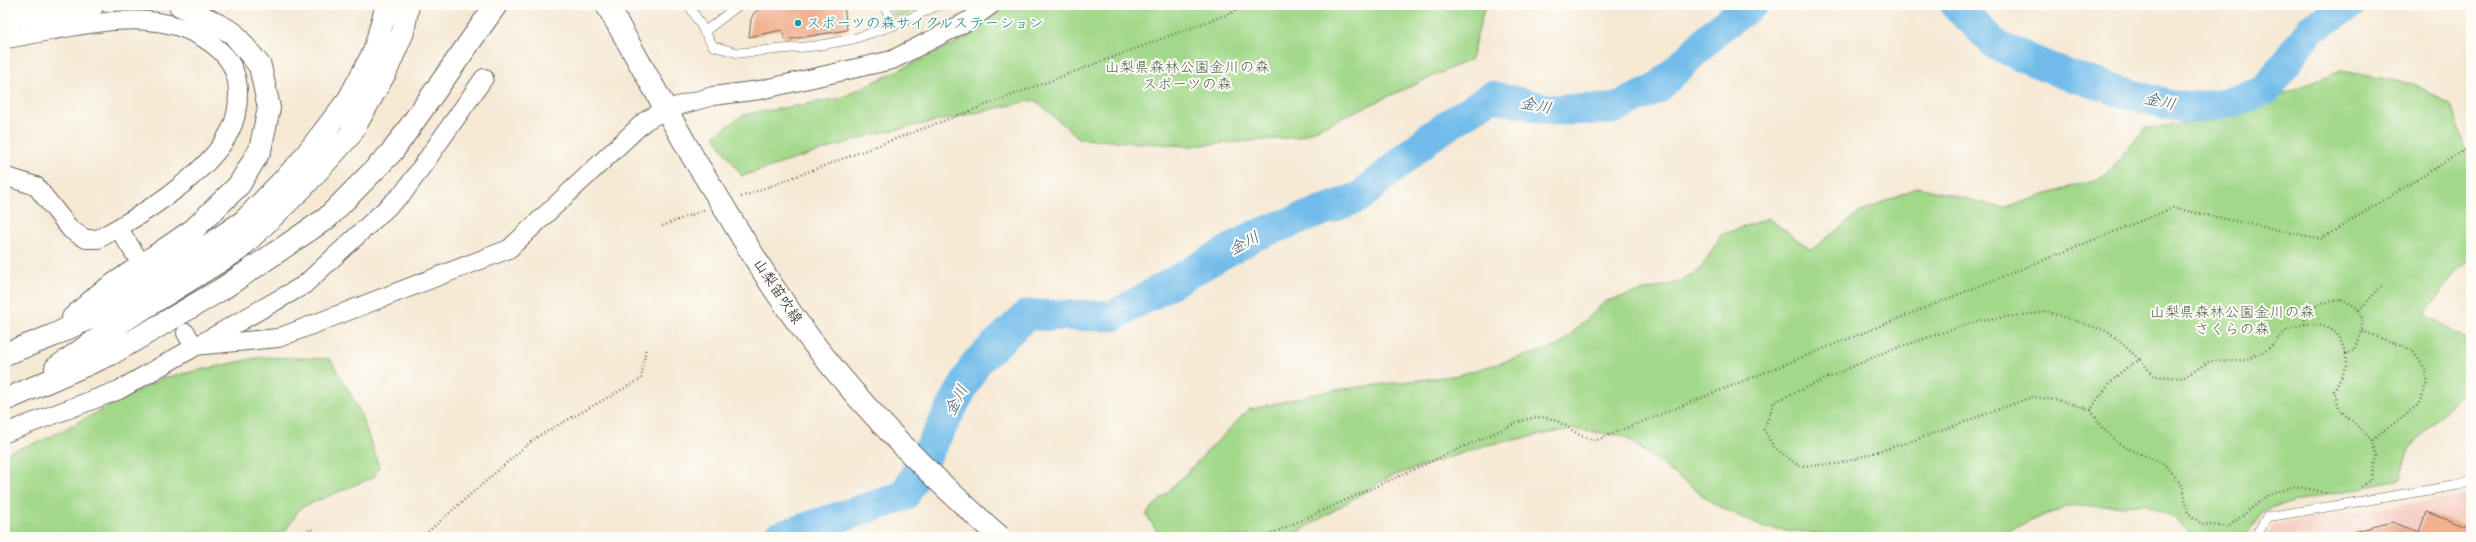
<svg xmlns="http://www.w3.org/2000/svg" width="2476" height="542" viewBox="0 0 2476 542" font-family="'Shantell Sans','Klee One',sans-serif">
<rect width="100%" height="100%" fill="#fdfcf7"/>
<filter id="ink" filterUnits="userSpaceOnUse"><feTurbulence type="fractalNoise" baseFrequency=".025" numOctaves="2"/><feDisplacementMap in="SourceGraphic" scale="8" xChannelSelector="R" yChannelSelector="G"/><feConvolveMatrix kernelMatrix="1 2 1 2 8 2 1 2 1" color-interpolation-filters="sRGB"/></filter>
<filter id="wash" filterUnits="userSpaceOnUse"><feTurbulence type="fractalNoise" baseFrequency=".012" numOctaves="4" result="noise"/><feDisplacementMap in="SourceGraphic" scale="16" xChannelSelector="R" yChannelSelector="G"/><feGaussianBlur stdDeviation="0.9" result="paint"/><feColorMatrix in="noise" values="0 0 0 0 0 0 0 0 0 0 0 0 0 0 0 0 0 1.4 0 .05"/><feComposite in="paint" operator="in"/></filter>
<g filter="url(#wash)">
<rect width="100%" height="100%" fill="#f6e9d4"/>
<path fill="#f7d1c7" d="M 2471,494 L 2471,537 L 2266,537 L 2273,525 Z"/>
<path fill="#a2d889" stroke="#5f7a52" d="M 888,5 L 923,5 L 904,16 L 894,16 Z
M 1009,5 L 1485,5 L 1471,59 L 1299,137 L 1190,146 L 1080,139 L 1035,100 L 871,135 L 742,176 L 714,136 L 743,115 L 841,98 L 968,37 Z
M 2341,71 L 2414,84 L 2451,105 L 2466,153 L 2471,151 L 2471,259 L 2458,269 L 2425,314 L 2471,342 L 2471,382 L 2410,448 L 2400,480 L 2296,501 L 2262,512 L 2246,537 L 2195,537 L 2173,517 L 2144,504 L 2064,507 L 1994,537 L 1823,537 L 1809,532 L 1764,528 L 1714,504 L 1624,436 L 1572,429 L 1487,445 L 1389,477 L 1292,536 L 1160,537 L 1146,514 L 1248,410 L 1328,391 L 1459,375 L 1558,346 L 1606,301 L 1675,283 L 1700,270 L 1721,235 L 1768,218 L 1811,250 L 1859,213 L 1918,187 L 2003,208 L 2106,176 L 2145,128 L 2217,120 Z
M 261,357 L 330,359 L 358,407 L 379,466 L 374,477 L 300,508 L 286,530 L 267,537 L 5,537 L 5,453 L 42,441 L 163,378 Z"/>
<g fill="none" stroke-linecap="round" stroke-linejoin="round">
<path stroke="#71bcea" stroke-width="31" d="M 1955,5 L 1996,45 L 2064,74 L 2143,98 L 2186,108 L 2228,103 L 2265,91 L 2312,28 L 2350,5
M 778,537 L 904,496 L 976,363 L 1027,315 L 1113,316 L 1256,235 L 1360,197 L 1430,137 L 1492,96 L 1551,110 L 1613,109 L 1657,89 L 1718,29 L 1752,5"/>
</g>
<g id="blocks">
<path fill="#f1b090" d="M 766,5 L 844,5 L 847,30 L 785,40 L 782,30 L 749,37 L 751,19 L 754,13 Z
M 2426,512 L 2471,528 L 2471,537 L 2353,537 L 2353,532 L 2392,522 L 2419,532 Z"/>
</g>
</g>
<g filter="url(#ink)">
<use href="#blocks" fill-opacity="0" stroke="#68645c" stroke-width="1"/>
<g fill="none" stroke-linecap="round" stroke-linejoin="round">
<g stroke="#68645c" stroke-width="10">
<path id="service" d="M 689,5 L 713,46 L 738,53 L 815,46 L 853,39 L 895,25 L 939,5
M 883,5 L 895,25
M 704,32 L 739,5
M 2255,537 L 2267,517 L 2459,485 L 2471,480"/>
</g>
<g stroke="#68645c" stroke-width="20">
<path id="minor" d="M 5,39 C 51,32 112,15 157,22 C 182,25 210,38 226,57 C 234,67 238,80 238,93 C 238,106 236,120 230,131 C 209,174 139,217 98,239 L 86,239 L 71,230 L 36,186 L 11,178 L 5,181
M 118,228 L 137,257
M 186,333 L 194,346 L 278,338 L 509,249 L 645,121 L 667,109 L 713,96 L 760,90 L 892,60 L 970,20 L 991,5
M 5,433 L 119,390 L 304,285 L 404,192 L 484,78"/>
</g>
<g stroke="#68645c" stroke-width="24">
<path id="secondary" d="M 607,5 L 694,159"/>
</g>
<g stroke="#68645c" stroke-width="24">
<path id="motorway" d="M 5,19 L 93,5
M 73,318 L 100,294 L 193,230 L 239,185 L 260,150 L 269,108 L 260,66 L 233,33 L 180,5
M 5,354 L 52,336 L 133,297 L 244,221 L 299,164 L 349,99 L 374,52 L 387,5
M 56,368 L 123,321 L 238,250 L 303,187 L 350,135 L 386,71 L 403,32 L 408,5
M 5,400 L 111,354 L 222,289 L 327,218 L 392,152 L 496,5"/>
</g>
<path stroke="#68645c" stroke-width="2.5" stroke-dasharray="1 3" stroke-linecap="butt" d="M 741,197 L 1241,9 L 1260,5
M 662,226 L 704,210
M 2341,300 C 2372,310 2363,327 2354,350 L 2346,354 C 2342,331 2327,324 2305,324 L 2304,314 L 2321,303 Z
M 2359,310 L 2384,284
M 2305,324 L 2288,329 L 2267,350 L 2245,360 L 2210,361 L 2183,378 L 2154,376 L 2140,360 C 2123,366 2099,394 2091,410 L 2102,427 L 2120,445 L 2164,464 L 2183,487 L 2188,513 L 2202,524 L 2228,527 L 2268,495 L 2295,486 L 2327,493
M 2362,331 L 2412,350 L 2425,369 L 2428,383 L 2418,405 L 2372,440
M 2346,354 L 2347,367 L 2334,391 L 2340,410 L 2372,440 L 2376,456 L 2371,480 L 2361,487
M 2091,410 L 2063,401 L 2032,397 L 1918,439 L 1838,464 L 1799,466 L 1773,446 L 1764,430 L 1774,402 L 1885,352 L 1980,320 L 2048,312 L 2109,332 L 2140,360
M 294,537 L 312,529 L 316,537
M 422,537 L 535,438 L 641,379 L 646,348
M 1264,537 L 1521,421 C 1528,419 1538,416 1546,418 C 1565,420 1576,439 1597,440 L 2173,208 L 2321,239 L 2471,146"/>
<use href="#service" stroke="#fff" stroke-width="9"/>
<use href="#minor" stroke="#fff" stroke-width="18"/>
<use href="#secondary" stroke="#fff" stroke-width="22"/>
<use href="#motorway" stroke="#fff" stroke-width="22"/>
<g stroke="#68645c" stroke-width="24" stroke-linecap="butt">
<path id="secondary-bridge" d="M 694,159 C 721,201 746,245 773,287 C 835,381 916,464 1000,537"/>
</g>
<use href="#secondary-bridge" stroke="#fff" stroke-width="22"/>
</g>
</g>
<circle fill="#0f9aa8" stroke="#fdfcf7" stroke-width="1.5" cx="798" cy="23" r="4"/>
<g text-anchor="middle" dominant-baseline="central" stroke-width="4" stroke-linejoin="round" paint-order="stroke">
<g font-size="15" fill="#0d838f" stroke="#fdfcf7" text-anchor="start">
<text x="806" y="23">スポーツの森サイクルステーション</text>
</g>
<g font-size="15" fill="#4b5e42" stroke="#fdfcf7">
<text x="1187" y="67">山梨県森林公園金川の森<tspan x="1187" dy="17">スポーツの森</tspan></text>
<text x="2232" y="312">山梨県森林公園金川の森<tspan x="2232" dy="17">さくらの森</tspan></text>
</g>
<g font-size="15" fill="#1c1c1c" stroke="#fdfcf7">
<text transform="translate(778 291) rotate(56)">山梨笛吹線</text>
</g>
<g font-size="16" font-style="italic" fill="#3e5c6e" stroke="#fdfcf7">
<text transform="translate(2160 101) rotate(13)">金川</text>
<text transform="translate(1536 105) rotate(11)">金川</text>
<text transform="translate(1244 243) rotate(-28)">金川</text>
<text transform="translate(956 400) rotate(-62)">金川</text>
</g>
</g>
<rect width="2476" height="542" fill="none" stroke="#fdfcf7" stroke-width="20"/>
</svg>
